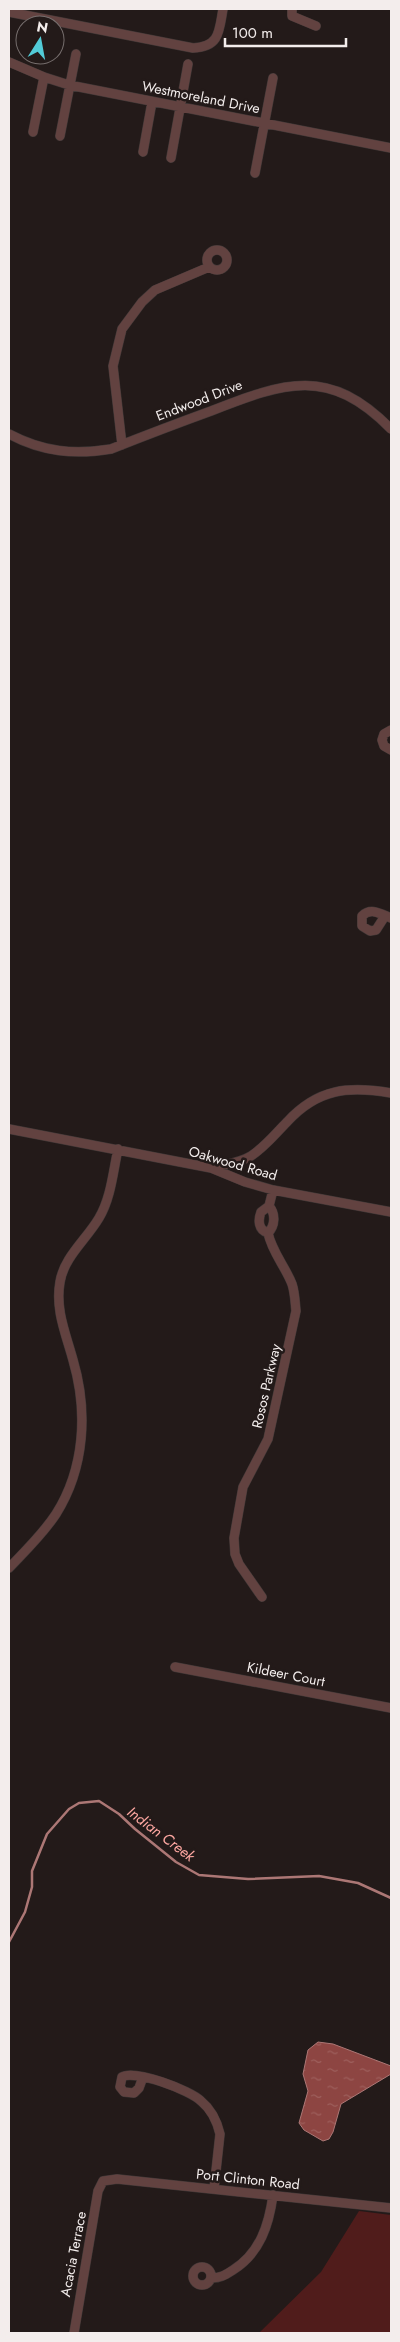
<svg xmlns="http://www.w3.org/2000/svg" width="400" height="2342" viewBox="0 0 400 2342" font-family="Jost,sans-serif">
<defs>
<pattern id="water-ripples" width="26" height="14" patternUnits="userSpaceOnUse" patternTransform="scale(1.25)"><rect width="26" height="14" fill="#8d4542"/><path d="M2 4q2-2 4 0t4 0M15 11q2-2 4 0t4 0" fill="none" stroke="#9e605d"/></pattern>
</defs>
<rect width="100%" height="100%" fill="#231a19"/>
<path fill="#501c1b" d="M 359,2211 L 391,2215 L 391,2333 L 259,2333 L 321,2272 Z"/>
<path fill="url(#water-ripples)" stroke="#ac7775" d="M 318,2042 L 333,2044 L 391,2066 L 391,2074 L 341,2104 L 333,2132 L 329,2139 L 323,2141 L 304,2130 L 299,2123 L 308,2091 L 303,2074 L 308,2050 Z"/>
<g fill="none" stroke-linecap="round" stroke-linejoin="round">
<path stroke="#ac7775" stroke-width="2.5" d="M 9,1942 L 25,1912 L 32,1887 L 32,1871 L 47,1834 L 69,1809 L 79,1803 L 99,1801 L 119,1814 L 135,1829 L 176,1862 L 199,1875 L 248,1879 L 319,1876 L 358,1883 L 391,1898"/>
<g stroke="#403837" stroke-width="10">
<path id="minor" d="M 292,9 L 292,16 L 316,26
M 9,12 L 193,48 C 220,47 219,31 223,9
M 9,62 L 44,77 L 69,85 L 391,148
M 33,132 L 44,77
M 60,136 L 76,54
M 143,152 L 152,102
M 171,158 L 188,64
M 255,173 L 273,78
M207 260a10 10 0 1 1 20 0a10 10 0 1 1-20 0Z
M 9,434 C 43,452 74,455 111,449 C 144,436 178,423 211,411 C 285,382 329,366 391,429
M 122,445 L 113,366 L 122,329 L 142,302 L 155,290 L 209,267
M 391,730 L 384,734 L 382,740 L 384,746 L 391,750
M 385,916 L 376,930 L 370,931 L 362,926 L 362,916 C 371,907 381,914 391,918
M 9,1129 L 211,1168 L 245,1182 L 273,1190 L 391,1212
M 211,1168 C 223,1165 240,1163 251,1156 C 266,1146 275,1134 287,1122 C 318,1088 349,1086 391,1093
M 268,1233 C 275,1226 276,1214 269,1206 L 273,1190
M 9,1568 C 25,1551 43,1534 56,1514 C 85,1468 88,1411 73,1360 C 66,1334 55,1310 60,1282 C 64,1257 86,1240 99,1218 C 111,1198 113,1172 118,1149
M 262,1597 L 239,1564 L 235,1554 L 234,1538 L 243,1487 L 268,1439 L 296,1311 C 295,1302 295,1293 292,1284 C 285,1266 272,1252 268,1233 C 258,1230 258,1220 261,1212 L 269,1206
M 175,1667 L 391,1708
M 143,2077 L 139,2088 L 134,2093 L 124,2092 L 120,2087 L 122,2077 C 134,2069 190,2090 201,2101 C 212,2110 217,2121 220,2134 L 214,2189
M193 2276a9 9 0 1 1 18 0a9 9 0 1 1-18 0Z
M 212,2278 C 221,2278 225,2275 233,2270 C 260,2253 269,2225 273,2195
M 74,2333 L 98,2191 L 103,2181 L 117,2179 L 391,2208"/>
</g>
<use href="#minor" stroke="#624240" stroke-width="9"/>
</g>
<g text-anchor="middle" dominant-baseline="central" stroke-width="5" stroke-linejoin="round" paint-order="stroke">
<g font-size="14" fill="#f3edec" stroke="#231a19">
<text transform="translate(201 97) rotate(11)">Westmoreland Drive</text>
<text transform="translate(199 400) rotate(-21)">Endwood Drive</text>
<text transform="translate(233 1163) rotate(16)">Oakwood Road</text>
<text transform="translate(266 1386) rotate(-77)">Rosos Parkway</text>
<text transform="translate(286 1674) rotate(11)">Kildeer Court</text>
<text transform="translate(248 2179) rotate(6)">Port Clinton Road</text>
<text transform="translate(73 2254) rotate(-79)">Acacia Terrace</text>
</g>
<g font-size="15" font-style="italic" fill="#fda7a1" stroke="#231a19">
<text transform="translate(161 1834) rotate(37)">Indian Creek</text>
</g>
</g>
<rect width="400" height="2342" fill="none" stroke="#f3edec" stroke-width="20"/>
<g transform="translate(40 40) rotate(11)"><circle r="24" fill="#231a19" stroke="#766e6d"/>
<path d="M0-4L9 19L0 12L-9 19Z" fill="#52cbd7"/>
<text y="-8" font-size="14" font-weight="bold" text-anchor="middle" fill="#f3edec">N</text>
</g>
<path d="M225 38v8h121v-8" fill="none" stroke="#f3edec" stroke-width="2.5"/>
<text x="232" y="38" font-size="15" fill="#f3edec" stroke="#231a19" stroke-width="4" paint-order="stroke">100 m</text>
</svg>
